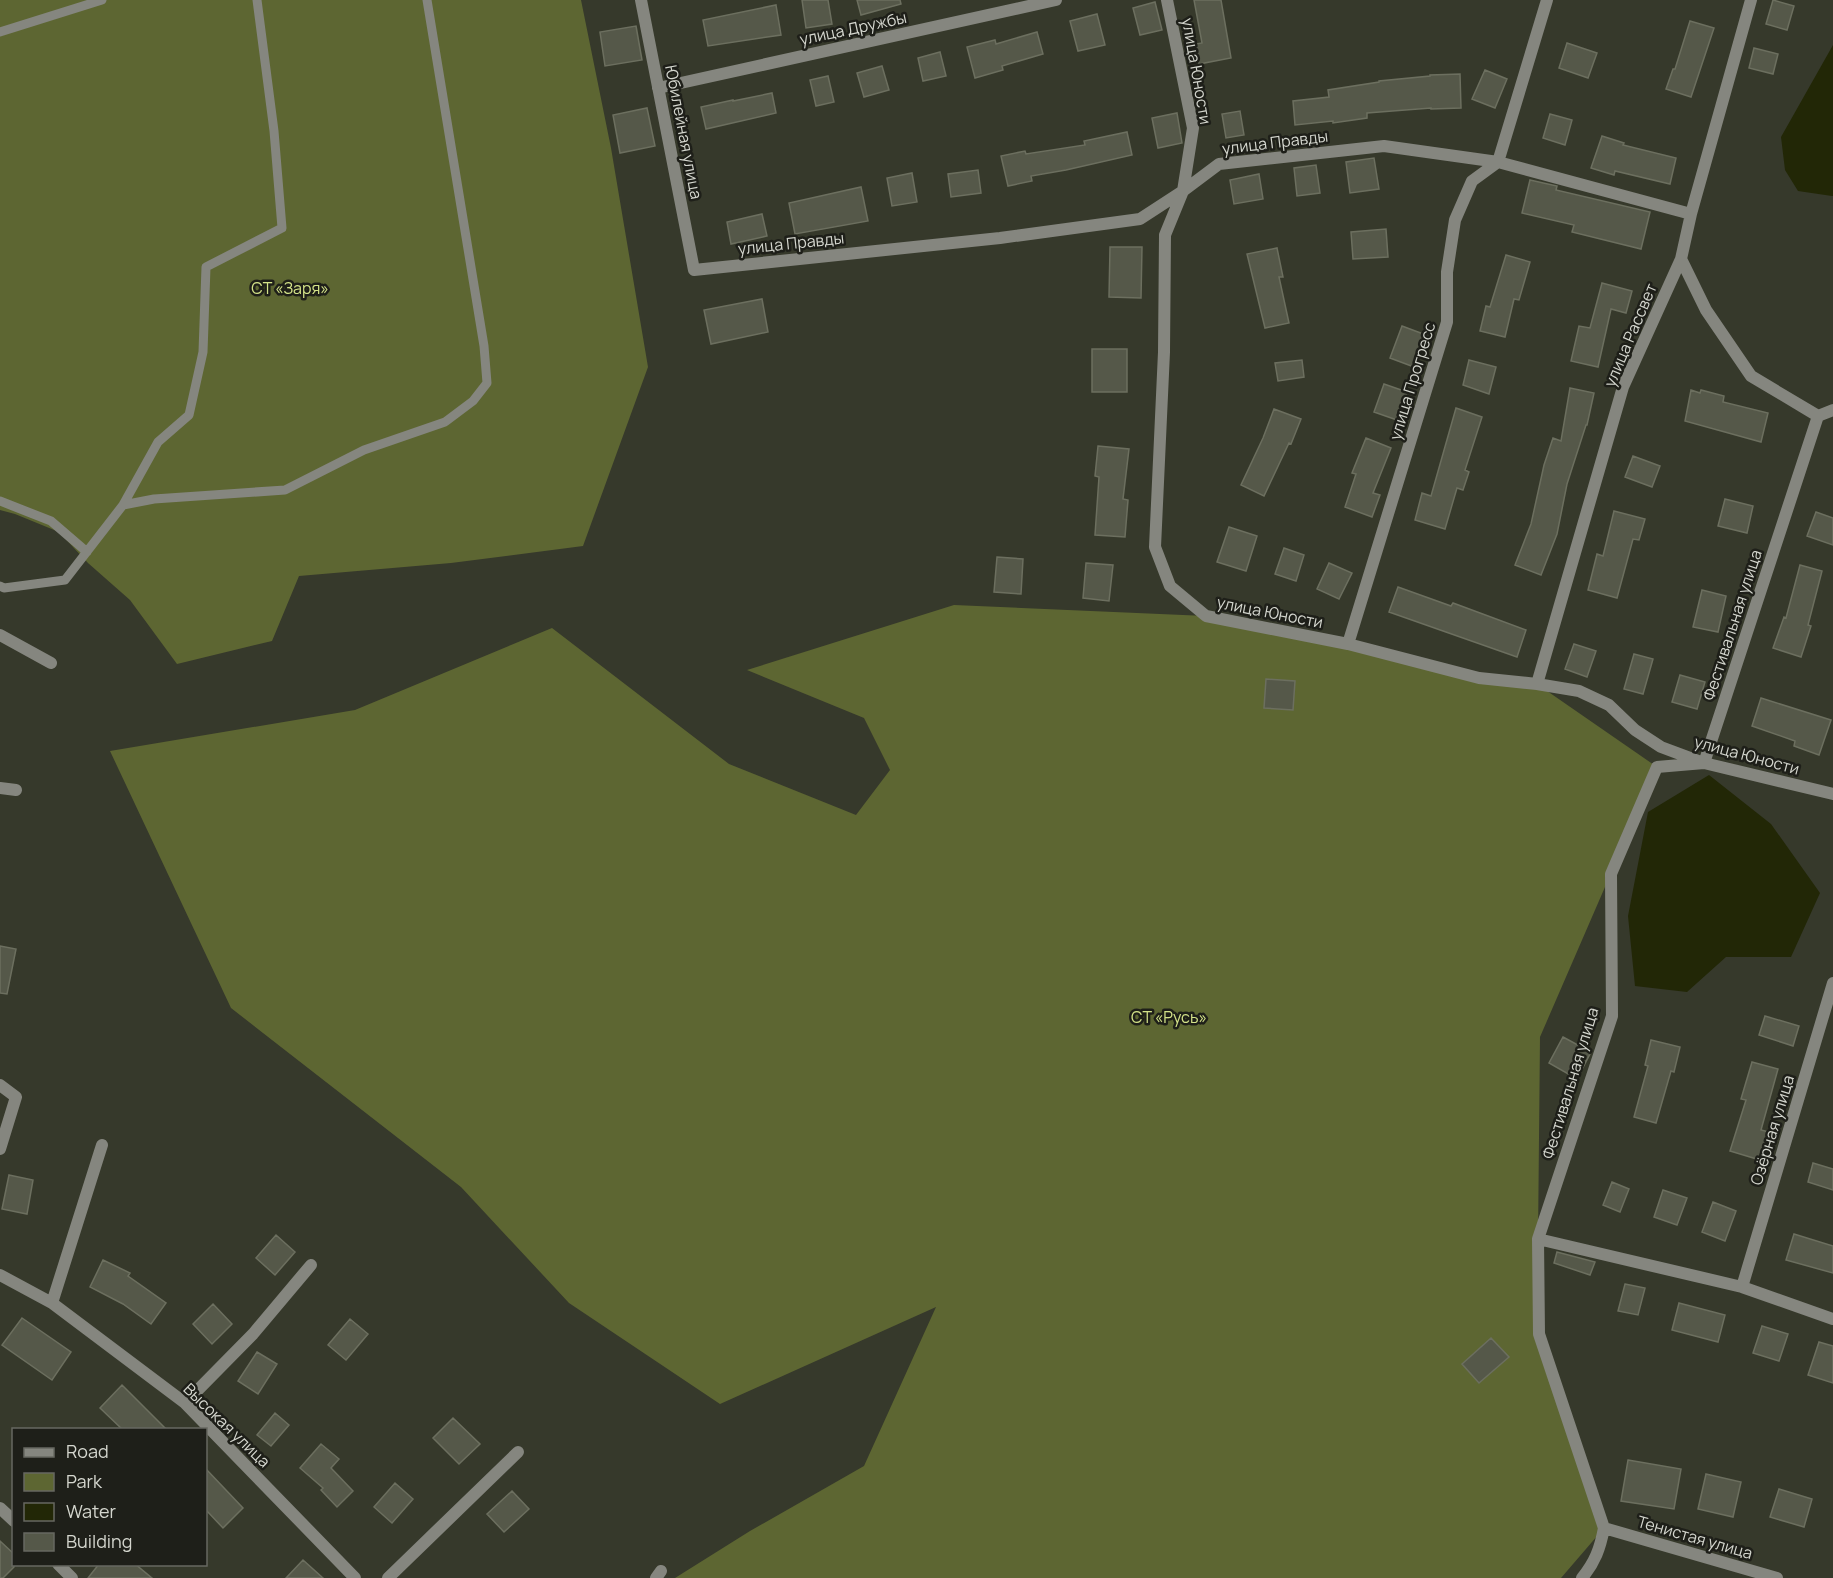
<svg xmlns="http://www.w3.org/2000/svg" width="1833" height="1578" viewBox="0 0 1833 1578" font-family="Manrope,sans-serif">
<rect width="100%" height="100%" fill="#36392b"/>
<path fill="#5d6632" d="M 0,0 L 581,0 L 611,148 L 648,367 L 583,546 L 451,563 L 299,576 L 272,641 L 177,664 L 130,600 L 88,563 L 59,532 L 15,514 L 0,510 Z
M 954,605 L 1206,616 L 1479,678 L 1537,684 L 1657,767 L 1540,1037 L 1538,1239 L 1539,1334 L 1604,1528 L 1561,1578 L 675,1578 L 750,1531 L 864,1466 L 936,1307 L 720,1404 L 569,1303 L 461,1187 L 231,1008 L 110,751 L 355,710 L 552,628 L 729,764 L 856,815 L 890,770 L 864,718 L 747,670 Z"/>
<path fill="#222706" d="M 1833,45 L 1833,196 L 1832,196 L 1798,191 L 1785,170 L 1781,137 Z
M 1709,775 L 1771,824 L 1820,893 L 1791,957 L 1726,957 L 1687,992 L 1635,986 L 1628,916 L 1648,812 Z"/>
<path fill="#555849" stroke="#6c6f5f" stroke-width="1.5" d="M 802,0 L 828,0 L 832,24 L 806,28 Z
M 857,0 L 900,0 L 901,4 L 861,15 Z
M 1194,0 L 1221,0 L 1231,58 L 1199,64 L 1196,44 L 1202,43 Z
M 1773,0 L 1794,6 L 1787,30 L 1766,24 Z
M 1155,2 L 1162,30 L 1140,35 L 1133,8 Z
M 776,5 L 781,35 L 708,46 L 703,20 Z
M 1097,14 L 1105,45 L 1078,51 L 1070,21 Z
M 1690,21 L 1714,28 L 1691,97 L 1666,89 L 1673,69 L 1675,69 Z
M 636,26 L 642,60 L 605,66 L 600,32 Z
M 1037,32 L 1043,54 L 1002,66 L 1003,70 L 975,78 L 967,47 L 995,40 L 996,44 Z
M 1567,43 L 1597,53 L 1588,78 L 1559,68 Z
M 1754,48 L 1778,54 L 1773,74 L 1749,68 Z
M 940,52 L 946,76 L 923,81 L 918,58 Z
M 882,66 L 889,90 L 864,97 L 857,73 Z
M 1485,70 L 1507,79 L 1495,108 L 1472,99 Z
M 1460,74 L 1461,108 L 1431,109 L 1431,108 L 1367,113 L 1367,118 L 1333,123 L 1333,121 L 1295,125 L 1293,101 L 1329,97 L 1328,90 L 1379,82 L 1379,81 L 1430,76 L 1430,75 Z
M 828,76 L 834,102 L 816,106 L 810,80 Z
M 772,93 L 776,113 L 706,129 L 701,107 L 733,100 L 733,101 Z
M 647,108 L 655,146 L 620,153 L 613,115 Z
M 1240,111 L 1244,135 L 1226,138 L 1222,114 Z
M 1177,113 L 1182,143 L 1158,148 L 1152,118 Z
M 1550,114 L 1572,120 L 1565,145 L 1543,138 Z
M 1127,132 L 1132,155 L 1066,170 L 1031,176 L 1032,181 L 1008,186 L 1001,156 L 1025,151 L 1026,154 L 1085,145 L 1084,141 Z
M 1602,136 L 1624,143 L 1623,145 L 1676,158 L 1670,184 L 1615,171 L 1614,175 L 1591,168 Z
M 1374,158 L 1379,189 L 1350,193 L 1346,162 Z
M 1316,165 L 1320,193 L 1297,196 L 1294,168 Z
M 978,170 L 981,193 L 951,197 L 948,174 Z
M 912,173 L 917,202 L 892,206 L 887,178 Z
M 1259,174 L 1263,199 L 1234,204 L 1230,180 Z
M 1530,180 L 1557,186 L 1556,190 L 1650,212 L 1641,249 L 1572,232 L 1574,225 L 1522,213 Z
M 861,187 L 868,221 L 795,234 L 789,203 Z
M 762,214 L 767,236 L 731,244 L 727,222 Z
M 1386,229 L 1388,257 L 1353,259 L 1351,232 Z
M 1110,247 L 1142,247 L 1141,298 L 1109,297 Z
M 1277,248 L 1283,277 L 1279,277 L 1289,323 L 1265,328 L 1247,254 Z
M 1506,255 L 1530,262 L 1519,300 L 1514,299 L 1505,337 L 1480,331 L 1486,306 L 1490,307 Z
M 1602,283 L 1632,291 L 1626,313 L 1611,309 L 1598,367 L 1571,361 L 1579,326 L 1590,328 Z
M 762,299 L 768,332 L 711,344 L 704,310 Z
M 1402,326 L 1426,335 L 1414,367 L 1390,358 Z
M 1092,349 L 1127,349 L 1127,392 L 1092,392 Z
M 1302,360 L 1304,377 L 1278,381 L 1275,363 Z
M 1469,360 L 1496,367 L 1489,394 L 1463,385 Z
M 1384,384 L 1407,392 L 1397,420 L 1374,412 Z
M 1570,388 L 1594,393 L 1587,425 L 1586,425 L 1567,484 L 1557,534 L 1541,575 L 1515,565 L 1531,524 L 1544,465 L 1553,438 L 1561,441 Z
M 1691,390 L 1700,393 L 1701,390 L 1724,396 L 1723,402 L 1768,413 L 1761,442 L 1685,421 Z
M 1456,408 L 1482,417 L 1465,470 L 1469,472 L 1463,490 L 1457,488 L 1445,529 L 1415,520 L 1422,493 L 1431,496 Z
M 1274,409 L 1301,419 L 1291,444 L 1289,443 L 1264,496 L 1241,485 L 1263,438 Z
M 1366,438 L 1391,448 L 1373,493 L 1380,495 L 1372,517 L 1345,507 L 1356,474 L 1352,473 Z
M 1098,446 L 1129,449 L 1123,499 L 1128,500 L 1125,537 L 1095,535 L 1099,477 L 1095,476 Z
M 1633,456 L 1660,466 L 1652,487 L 1625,477 Z
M 1725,499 L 1753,506 L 1747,533 L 1718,526 Z
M 1614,511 L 1645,519 L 1639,540 L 1633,539 L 1617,598 L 1588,590 L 1597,554 L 1603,556 Z
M 1816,512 L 1833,518 L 1833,545 L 1807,536 Z
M 1229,527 L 1257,536 L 1246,571 L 1217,562 Z
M 1284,548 L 1304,555 L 1296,581 L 1275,574 Z
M 997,557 L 1023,559 L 1021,594 L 994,592 Z
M 1086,563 L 1113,565 L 1109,601 L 1083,598 Z
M 1329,563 L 1352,573 L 1339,599 L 1317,589 Z
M 1800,565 L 1822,571 L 1808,625 L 1811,626 L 1801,657 L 1773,648 L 1784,617 L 1786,618 Z
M 1398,587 L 1451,606 L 1453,603 L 1526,630 L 1517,657 L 1389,612 Z
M 1702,590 L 1726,596 L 1718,632 L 1693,627 Z
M 1574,644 L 1596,651 L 1587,677 L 1565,669 Z
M 1634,654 L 1653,659 L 1643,694 L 1624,689 Z
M 1680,675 L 1705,682 L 1697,709 L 1672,702 Z
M 1266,679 L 1295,681 L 1293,710 L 1264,708 Z
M 1761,698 L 1831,720 L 1819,755 L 1794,746 L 1795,741 L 1752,726 Z
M 0,946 L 16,949 L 7,994 L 0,993 Z
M 1765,1016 L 1799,1026 L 1793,1046 L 1759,1035 Z
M 1563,1037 L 1591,1052 L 1577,1079 L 1549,1063 Z
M 1651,1040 L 1680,1047 L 1674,1072 L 1671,1071 L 1656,1123 L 1634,1117 L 1648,1066 L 1645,1065 Z
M 1752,1062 L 1778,1069 L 1761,1130 L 1769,1132 L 1760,1160 L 1730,1151 L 1746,1100 L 1741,1099 Z
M 1813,1163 L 1833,1169 L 1833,1190 L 1808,1182 Z
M 9,1175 L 33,1180 L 27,1214 L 2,1209 Z
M 1612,1182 L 1629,1189 L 1620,1212 L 1603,1205 Z
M 1663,1190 L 1687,1198 L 1677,1225 L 1654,1217 Z
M 1713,1202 L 1736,1211 L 1725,1241 L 1702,1232 Z
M 1794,1234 L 1833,1246 L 1833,1273 L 1786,1260 Z
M 276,1235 L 295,1252 L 275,1275 L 256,1258 Z
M 1557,1252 L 1595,1262 L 1590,1275 L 1554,1263 Z
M 103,1260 L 130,1273 L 128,1276 L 166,1303 L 151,1324 L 123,1304 L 90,1287 Z
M 1625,1284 L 1645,1288 L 1638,1315 L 1618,1311 Z
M 1679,1303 L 1725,1315 L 1718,1342 L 1672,1330 Z
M 213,1304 L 232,1324 L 212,1344 L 193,1324 Z
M 22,1318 L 71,1352 L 52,1380 L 2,1345 Z
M 350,1319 L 368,1334 L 346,1360 L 328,1345 Z
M 1762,1326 L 1788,1334 L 1779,1361 L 1753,1353 Z
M 1491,1338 L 1509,1357 L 1479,1383 L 1462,1364 Z
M 1819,1342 L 1833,1346 L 1833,1383 L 1808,1375 Z
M 257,1352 L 277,1364 L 258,1394 L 238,1381 Z
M 122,1385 L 167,1430 L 123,1430 L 100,1408 Z
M 275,1413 L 289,1425 L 271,1446 L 257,1435 Z
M 453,1418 L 480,1444 L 459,1464 L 433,1438 Z
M 321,1444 L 339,1459 L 331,1468 L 353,1491 L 337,1507 L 321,1490 L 323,1488 L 300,1468 Z
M 1628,1460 L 1681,1469 L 1674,1509 L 1621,1501 Z
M 206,1469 L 243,1508 L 223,1528 L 206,1510 Z
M 1706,1474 L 1741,1482 L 1733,1517 L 1698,1509 Z
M 395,1483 L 413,1499 L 392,1523 L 374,1507 Z
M 1779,1489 L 1812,1499 L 1804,1527 L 1770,1517 Z
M 512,1491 L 529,1509 L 504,1532 L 487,1514 Z
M 0,1541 L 14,1554 L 14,1567 L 3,1578 L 0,1578 Z
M 303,1560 L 323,1578 L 286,1578 Z
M 99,1564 L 135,1564 L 152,1578 L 88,1578 Z"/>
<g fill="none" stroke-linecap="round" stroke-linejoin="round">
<path stroke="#85867f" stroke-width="9" d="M 0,32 L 102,0
M 0,501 L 51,521 L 87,552
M 123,505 L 154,499 L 285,490 L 364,450 L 445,422 L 473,401 L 487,383 L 484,346 L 427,0
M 0,586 L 4,588 L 65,580 L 123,505 L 158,442 L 189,415 L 203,352 L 206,267 L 282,228 L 274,131 L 257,0"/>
<path stroke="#85867f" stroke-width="12" d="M 641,0 L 694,270 L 1000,238 L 1140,219 L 1183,191 L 1219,164 L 1384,146 L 1498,162 L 1691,214
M 1167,0 L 1193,128 L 1183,191 L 1165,235 L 1164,352 L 1155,547 L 1170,586 L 1206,616 L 1348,644 L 1479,678 L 1537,684 L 1579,691 L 1609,705 L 1635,730 L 1661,747 L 1704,763 L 1833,794
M 658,88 L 1056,0
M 1681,259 L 1706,310 L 1751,376 L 1818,416 L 1833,410
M 0,635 L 51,663
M 1348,644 L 1447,322 L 1447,272 L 1455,220 L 1472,181 L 1498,162 L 1547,0
M 1537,684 L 1623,387 L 1681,259 L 1691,214 L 1751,0
M 0,788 L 16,790
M 0,1085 L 16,1097 L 0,1149
M 1538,1239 L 1742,1287 L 1833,1319
M 0,1275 L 52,1303 L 185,1403 L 355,1578
M 1742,1287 L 1833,983
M 52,1303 L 102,1145
M 185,1403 L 253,1334 L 311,1265
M 0,1508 L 14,1521
M 1604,1528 L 1777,1578
M 58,1564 L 72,1578
M 388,1578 L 518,1452
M 656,1578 L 661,1571
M 1582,1578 C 1595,1562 1600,1549 1604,1528 L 1539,1334 L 1538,1239 L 1612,1016 L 1611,874 L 1657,767 L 1704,763 L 1818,416"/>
</g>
<g text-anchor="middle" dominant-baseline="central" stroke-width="5" stroke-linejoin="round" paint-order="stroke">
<g font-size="16" fill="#d4d6ce" stroke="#1e1f19">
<text transform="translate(853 28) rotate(-12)">улица Дружбы</text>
<text transform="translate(1197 71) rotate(80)">улица Юности</text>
<text transform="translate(684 132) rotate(79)">Юбилейная улица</text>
<text transform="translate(1275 142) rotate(-7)">улица Правды</text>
<text transform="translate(791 243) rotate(-6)">улица Правды</text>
<text transform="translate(1630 335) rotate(-67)">улица Рассвет</text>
<text transform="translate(1412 381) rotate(-73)">улица Прогресс</text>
<text transform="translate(1270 612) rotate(11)">улица Юности</text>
<text transform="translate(1732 625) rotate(-72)">Фестивальная улица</text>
<text transform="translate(1747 755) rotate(15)">улица Юности</text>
<text transform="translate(1570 1083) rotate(-73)">Фестивальная улица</text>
<text transform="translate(1772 1130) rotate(-73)">Озёрная улица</text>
<text transform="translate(227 1425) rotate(44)">Высокая улица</text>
<text transform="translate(1695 1537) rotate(16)">Тенистая улица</text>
</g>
<g font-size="16" fill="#d4e389" stroke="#1e1f19">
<text x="290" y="288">СТ «Заря»</text>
<text x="1169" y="1017">СТ «Русь»</text>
</g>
</g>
<rect x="12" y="1428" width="195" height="138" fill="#1e1f19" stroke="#676861" stroke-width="1.5"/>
<rect x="24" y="1448" width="30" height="9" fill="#85867f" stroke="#676861" stroke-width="1.5"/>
<text x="66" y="1458" font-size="18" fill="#d4d6ce">Road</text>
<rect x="24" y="1473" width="30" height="18" fill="#5d6632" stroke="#676861" stroke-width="1.5"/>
<text x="66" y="1488" font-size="18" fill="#d4d6ce">Park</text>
<rect x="24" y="1503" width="30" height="18" fill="#222706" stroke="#676861" stroke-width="1.5"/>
<text x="66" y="1518" font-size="18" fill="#d4d6ce">Water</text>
<rect x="24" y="1533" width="30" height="18" fill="#555849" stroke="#676861" stroke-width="1.5"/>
<text x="66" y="1548" font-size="18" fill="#d4d6ce">Building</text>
</svg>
